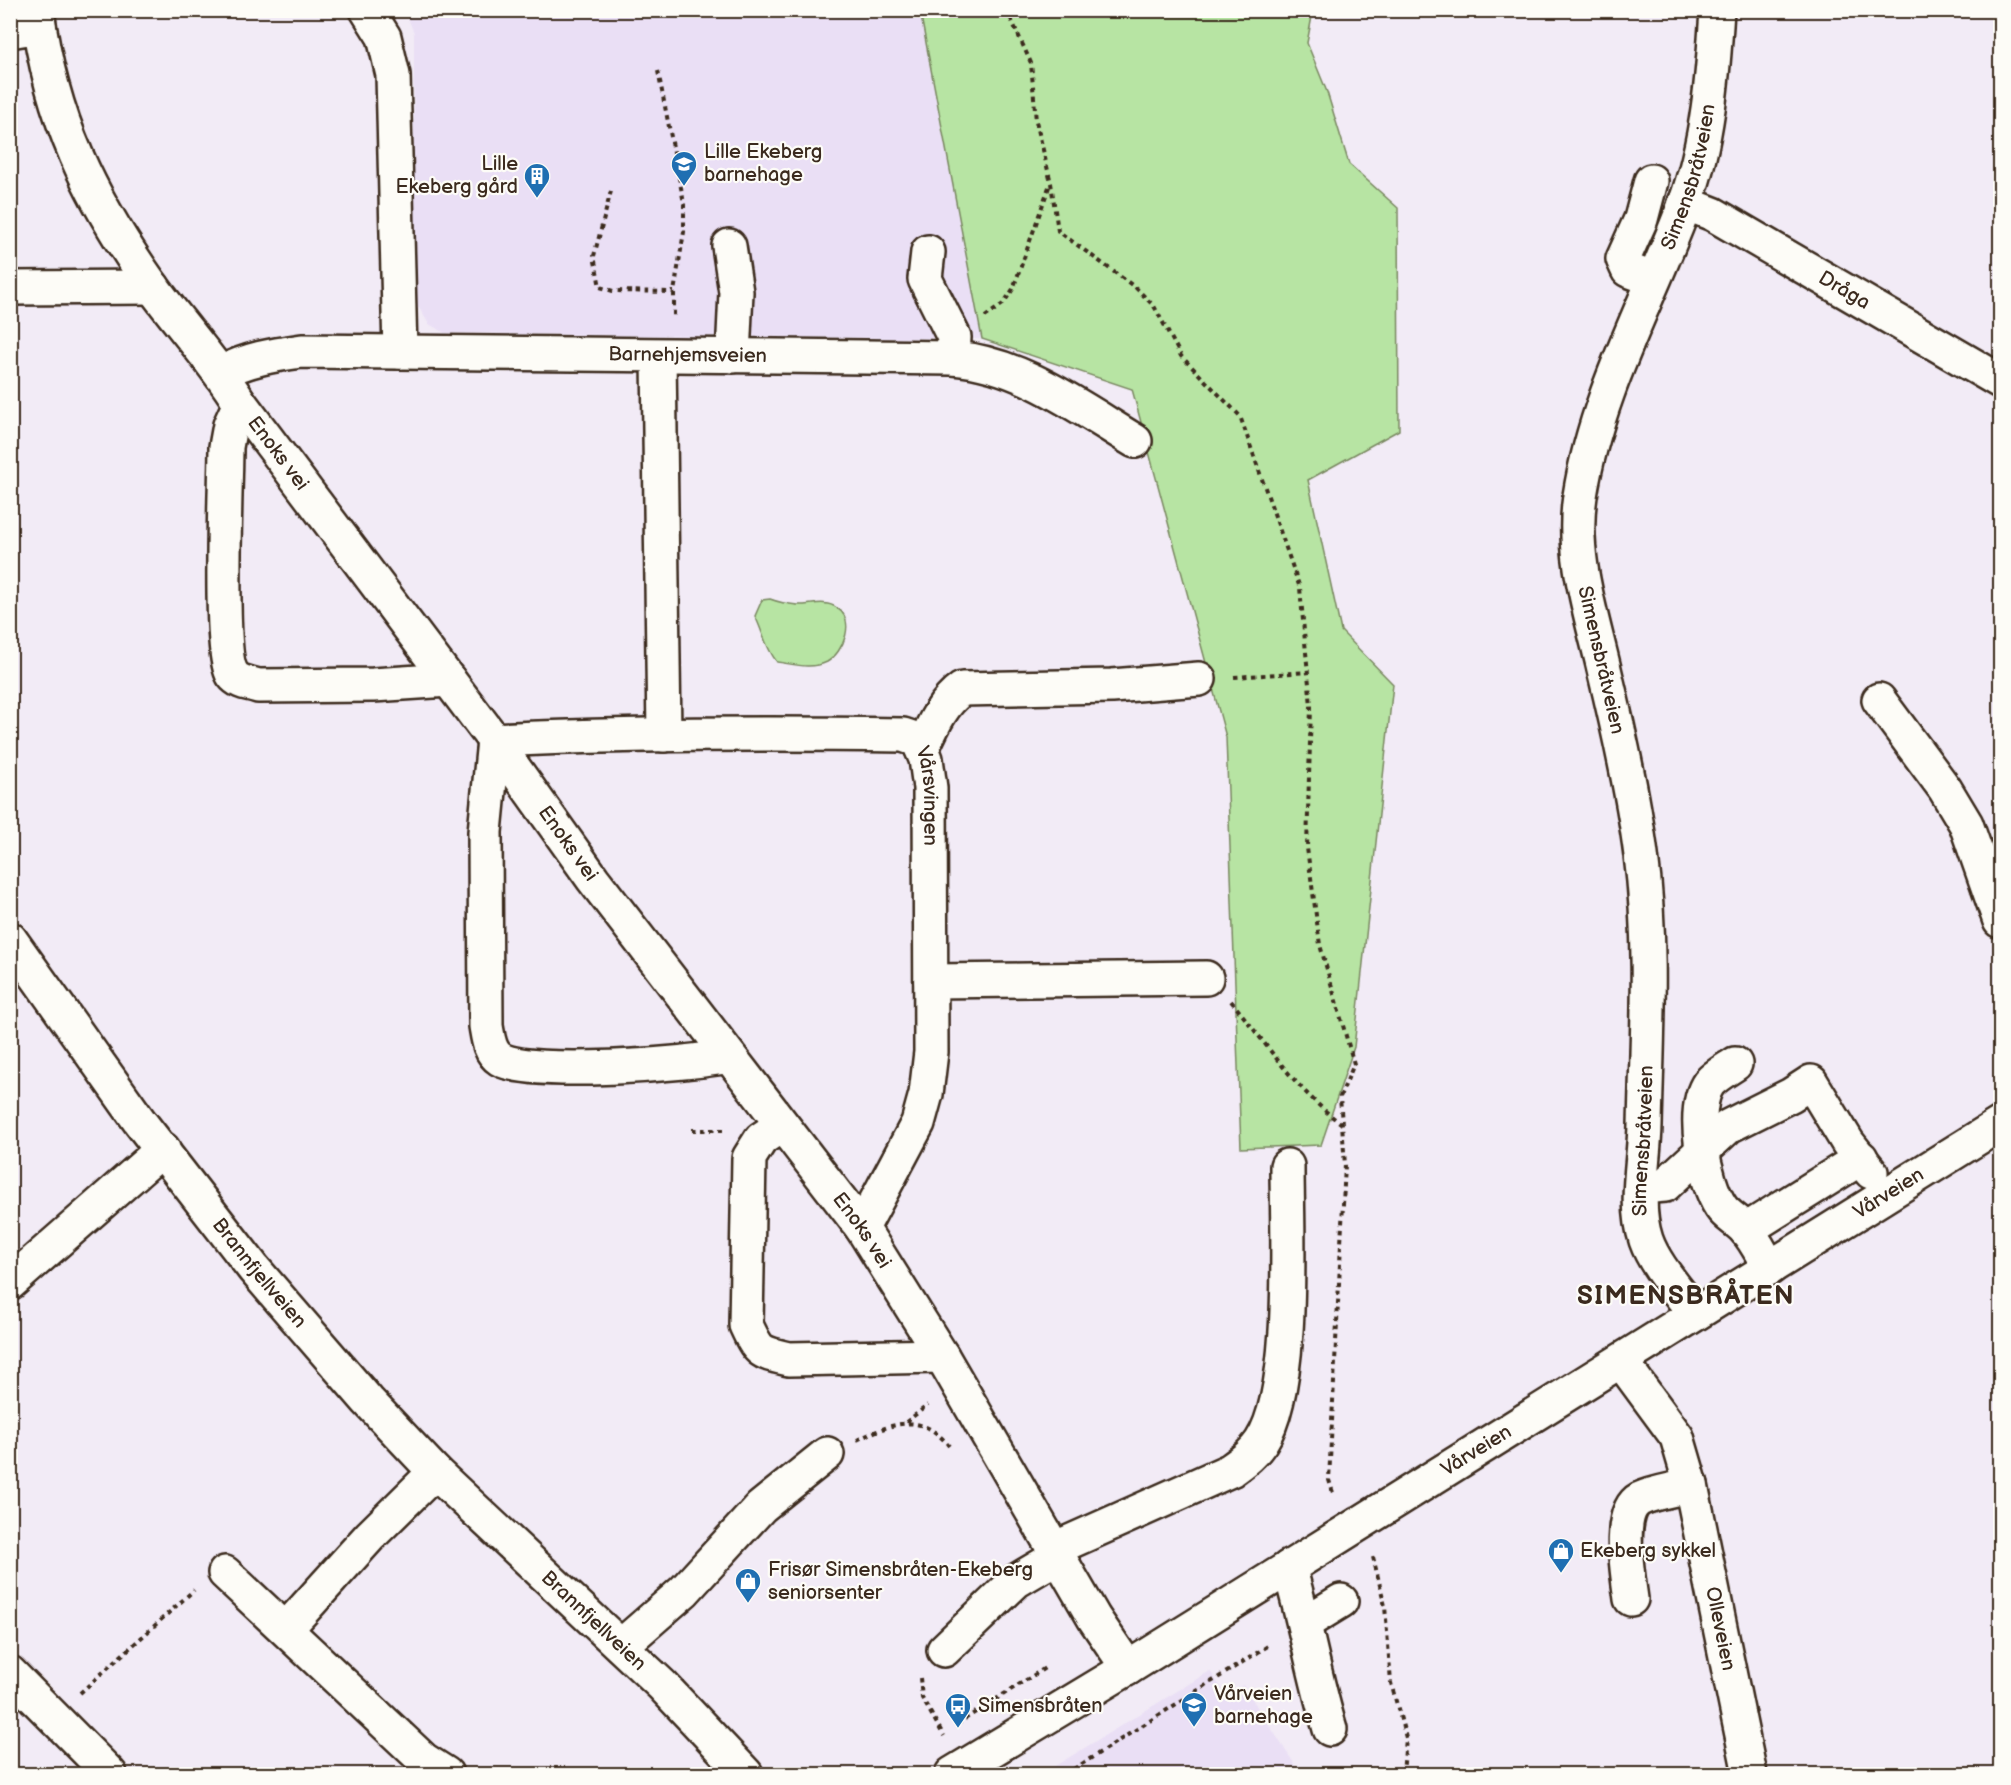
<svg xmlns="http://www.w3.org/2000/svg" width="2011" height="1785" viewBox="0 0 2011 1785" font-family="'Balsamiq Sans',sans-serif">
<rect width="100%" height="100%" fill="#f2ebf6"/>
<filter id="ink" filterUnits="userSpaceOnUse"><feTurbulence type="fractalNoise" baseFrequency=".0167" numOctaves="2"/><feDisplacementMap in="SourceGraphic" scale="12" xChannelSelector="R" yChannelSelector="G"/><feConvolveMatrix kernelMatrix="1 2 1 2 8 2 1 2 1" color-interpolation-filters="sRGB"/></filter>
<g filter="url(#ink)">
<path fill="#eadff5" d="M 405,11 L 920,11 L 982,339 L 445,333 L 429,324 L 414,300 L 414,33 Z
M 1210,1671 L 1226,1695 L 1243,1685 L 1301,1774 L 1042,1774 Z"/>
<path fill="#b7e4a3" stroke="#798760" stroke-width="1.5" d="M 920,11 L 1313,11 L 1307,43 L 1327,92 L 1349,164 L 1398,208 L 1399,430 L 1308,480 L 1341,631 L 1393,684 L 1354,1047 L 1321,1145 L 1241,1148 L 1226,737 L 1132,389 L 982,339 Z
M 770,599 C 778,602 787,604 797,605 C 810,606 825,599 837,608 C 856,620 844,652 827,662 C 811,670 793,664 777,662 C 765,647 763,632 755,616 L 762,600 Z"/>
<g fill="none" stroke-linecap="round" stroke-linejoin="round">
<g stroke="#3b2a1e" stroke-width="38">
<g id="minor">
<path id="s1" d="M 37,10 C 51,119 90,198 152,286 C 181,326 214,361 240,403 L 494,740 L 593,879 L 862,1228 L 942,1356 L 1094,1618 L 1128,1668"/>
<path d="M 367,10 L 384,37 L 393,75 L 400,352"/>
<path d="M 10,31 L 39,26"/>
<path d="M 1651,181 L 1641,219 L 1623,259 L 1628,270 L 1653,279"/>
<path id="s2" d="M 1685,203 L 1713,214 L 2000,381"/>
<path d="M 729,246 L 736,292 L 733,356"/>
<path d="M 928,252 L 925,279 L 954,337 L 953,358"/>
<path d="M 10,288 L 153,287"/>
<path d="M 659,356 L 664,735"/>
<path id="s3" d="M 221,373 C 247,359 273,355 302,351 L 953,358 C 1020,363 1079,407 1135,441"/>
<path d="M 240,403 L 230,425 L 226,447 C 226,483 218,655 233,675 C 239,683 250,683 258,686 L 373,685 L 449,680"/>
<path d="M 1879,700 L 1945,789 L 1966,824 L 2000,921"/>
<path d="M 922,749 C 932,727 942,703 962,689 L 1112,686 L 1199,679"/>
<path id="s4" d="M 10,939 L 140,1122 L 254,1269 L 368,1401 L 435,1472 L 662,1685 L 746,1774"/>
<path d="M 931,981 L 1206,978"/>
<path id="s5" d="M 728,1056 C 690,1064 530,1077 500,1059 C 489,1052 488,1037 486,1026 L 485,832 L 494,740 C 630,733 767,733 903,735 L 918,740 L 926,759 L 930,788 L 931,1052 L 926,1094 L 918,1123 L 862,1228"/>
<path d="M 1735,1064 C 1726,1070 1716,1075 1709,1083 C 1690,1109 1704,1182 1721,1207 C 1727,1216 1738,1221 1745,1229 C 1755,1239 1762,1255 1770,1268"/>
<path d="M 782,1125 L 761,1139 L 749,1158 L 746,1325 C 759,1353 759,1352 789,1359 L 942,1356"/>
<path d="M 1641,1187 L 1665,1185 L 1729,1126 L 1791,1095 L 1811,1082 L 1848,1143 L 1871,1172"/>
<path d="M 1746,1230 L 1861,1158"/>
<path d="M 10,1283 L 163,1149"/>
<path id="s6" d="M 1695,1314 C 1679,1291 1655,1266 1646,1240 C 1634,1204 1644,1163 1645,1126 C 1647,1036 1653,945 1641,855 C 1633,793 1619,731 1604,669 C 1591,613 1571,555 1580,496 C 1596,393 1649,301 1685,204 C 1708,142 1713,75 1717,10"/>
<path id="s7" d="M 1621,1361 L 1677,1437 L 1691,1485 L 1750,1774"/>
<path d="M 1056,1548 L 1231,1470 C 1243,1461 1253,1454 1261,1442 C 1296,1389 1287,1233 1287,1166"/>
<path d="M 1289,1567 C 1305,1621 1314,1676 1330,1729"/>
<path d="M 225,1573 L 424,1760 L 446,1774"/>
<path d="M 1631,1599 C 1628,1576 1616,1512 1640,1499 C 1655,1492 1675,1490 1691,1485"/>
<path d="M 1305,1623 L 1341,1601"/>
<path d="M 286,1629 L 370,1536 L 435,1472"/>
<path d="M 621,1646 L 684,1591 L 761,1507 L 827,1454"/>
<path d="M 944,1650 L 1016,1581 L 1060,1555"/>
<path d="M 10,1673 L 110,1774"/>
<path id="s8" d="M 952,1774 L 1128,1668 L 2000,1124"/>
</g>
</g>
<path stroke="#3b2a1e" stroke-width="4" stroke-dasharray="4.5 4.5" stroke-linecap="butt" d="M 1007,10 L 1031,63 L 1036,121 L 1051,183 L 1058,231 L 1136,288 L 1154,306 L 1181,356 L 1240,416 L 1300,588 L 1311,706 L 1307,848 L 1320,945 L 1354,1064 L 1340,1097 L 1345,1165 L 1329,1480 L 1334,1496
M 658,71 L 684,203 L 684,232 L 674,292 L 674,319
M 611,191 L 594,256 L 600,287 L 613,291 L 674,292
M 985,317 L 1003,304 L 1013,289 L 1050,184
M 1234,677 L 1308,672
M 1231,1001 C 1267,1044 1296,1091 1342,1124
M 692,1130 L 723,1130
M 906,1422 L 928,1405
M 857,1440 C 893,1423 921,1411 949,1446
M 1373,1557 L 1385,1606 L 1391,1683 L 1406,1738 L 1403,1774
M 920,1678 L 922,1698 L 944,1736
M 80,1693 L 194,1590
M 957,1724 L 1045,1668
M 1066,1774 L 1271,1644"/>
<use href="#minor" stroke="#fdfcf7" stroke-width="33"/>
</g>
</g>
<defs>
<g id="school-pin" transform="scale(1.35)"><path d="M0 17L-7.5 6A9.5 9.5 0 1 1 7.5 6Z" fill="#1f6fb2" stroke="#fdfcf7"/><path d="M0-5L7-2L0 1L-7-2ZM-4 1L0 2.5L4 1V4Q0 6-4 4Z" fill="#fff"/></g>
<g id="building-pin" transform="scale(1.35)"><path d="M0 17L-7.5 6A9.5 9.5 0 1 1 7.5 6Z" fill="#1f6fb2" stroke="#fdfcf7"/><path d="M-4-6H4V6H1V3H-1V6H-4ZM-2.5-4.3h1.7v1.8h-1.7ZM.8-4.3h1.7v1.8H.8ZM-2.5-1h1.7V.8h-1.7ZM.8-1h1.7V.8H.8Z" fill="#fff"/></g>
<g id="shop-pin" transform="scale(1.35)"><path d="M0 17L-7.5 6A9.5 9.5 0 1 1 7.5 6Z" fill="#1f6fb2" stroke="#fdfcf7"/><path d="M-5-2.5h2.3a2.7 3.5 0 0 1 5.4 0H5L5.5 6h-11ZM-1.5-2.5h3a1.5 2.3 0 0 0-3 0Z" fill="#fff"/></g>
<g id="bus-pin" transform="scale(1.35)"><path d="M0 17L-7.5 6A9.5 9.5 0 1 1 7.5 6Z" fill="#1f6fb2" stroke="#fdfcf7"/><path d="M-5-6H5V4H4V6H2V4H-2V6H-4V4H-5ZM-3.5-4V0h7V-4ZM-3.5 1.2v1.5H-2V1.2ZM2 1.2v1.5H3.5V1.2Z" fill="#fff"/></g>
</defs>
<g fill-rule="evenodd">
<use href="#school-pin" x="684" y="164"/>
<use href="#building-pin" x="537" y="176"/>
<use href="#shop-pin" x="1561" y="1551"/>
<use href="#shop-pin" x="748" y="1581"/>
<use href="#school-pin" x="1194" y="1705"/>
<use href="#bus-pin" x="958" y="1706"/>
</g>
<g text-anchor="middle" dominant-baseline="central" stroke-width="4.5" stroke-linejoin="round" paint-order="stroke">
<g font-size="20" fill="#3b2a1e" stroke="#fdfcf7" text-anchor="start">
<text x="704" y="152">Lille Ekeberg<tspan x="704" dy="23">barnehage</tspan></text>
<text x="518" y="164" text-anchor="end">Lille<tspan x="518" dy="23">Ekeberg gård</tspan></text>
<text x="1580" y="1551">Ekeberg sykkel</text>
<text x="768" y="1570">Frisør Simensbråten-Ekeberg<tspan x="768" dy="23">seniorsenter</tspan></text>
<text x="1214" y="1694">Vårveien<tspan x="1214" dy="23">barnehage</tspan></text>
<text x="978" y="1706">Simensbråten</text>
</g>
<g font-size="20" fill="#3b2a1e" stroke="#fdfcf7">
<text stroke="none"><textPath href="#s6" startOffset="1179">Simensbråtveien</textPath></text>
<text stroke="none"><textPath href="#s2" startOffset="182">Dråga</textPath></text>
<text stroke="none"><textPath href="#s3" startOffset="470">Barnehjemsveien</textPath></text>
<text stroke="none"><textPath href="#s1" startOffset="512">Enoks vei</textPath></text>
<text transform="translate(1601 660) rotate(77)">Simensbråtveien</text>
<text stroke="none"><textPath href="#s5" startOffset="1036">Vårsvingen</textPath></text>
<text stroke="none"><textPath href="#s1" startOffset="998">Enoks vei</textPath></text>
<text stroke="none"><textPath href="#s6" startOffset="189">Simensbråtveien</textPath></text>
<text stroke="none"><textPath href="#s8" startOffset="1102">Vårveien</textPath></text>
<text stroke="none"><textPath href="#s1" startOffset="1484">Enoks vei</textPath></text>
<text stroke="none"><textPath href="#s4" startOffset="417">Brannfjellveien</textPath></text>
<text stroke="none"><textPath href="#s8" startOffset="616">Vårveien</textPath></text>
<text stroke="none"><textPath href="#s4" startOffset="900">Brannfjellveien</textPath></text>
<text stroke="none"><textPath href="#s7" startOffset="291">Olleveien</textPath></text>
</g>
<g font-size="26" font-weight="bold" letter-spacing="1.5" fill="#3b2a1e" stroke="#fdfcf7">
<text x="1686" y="1296">SIMENSBRÅTEN</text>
</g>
</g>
<rect width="2011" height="1785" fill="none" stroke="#fdfcf7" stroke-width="36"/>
<rect x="18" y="18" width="1975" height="1749" fill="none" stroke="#3b2a1e" stroke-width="2" filter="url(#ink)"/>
</svg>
